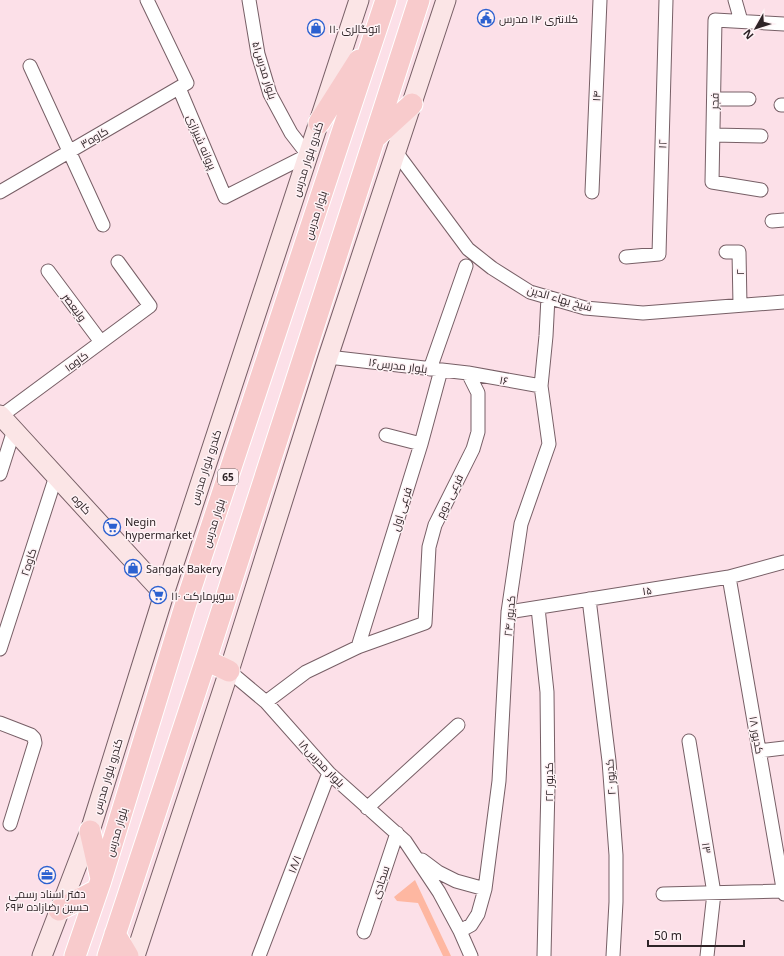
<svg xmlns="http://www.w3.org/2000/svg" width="784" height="956" viewBox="0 0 784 956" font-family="'Noto Sans',Cairo,sans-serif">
<rect width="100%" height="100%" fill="#fce0e8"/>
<path fill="#feb7a1" d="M 415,880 L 451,956 L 443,956 L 418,903 L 397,901 L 394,897 Z"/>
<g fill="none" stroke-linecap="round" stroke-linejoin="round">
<g stroke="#775f66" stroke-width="15">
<path id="street" d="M 735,0 L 741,21
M 30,66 L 103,225
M 179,88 L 225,197 L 308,155 L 291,133 L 270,94 L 258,54 L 249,0
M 714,99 L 749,99
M 781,105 L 784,105
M 713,135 L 761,136
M 396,152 L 468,249 L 492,268 L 530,292 L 585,308 L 643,313 L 784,302
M 761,190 L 712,182 L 715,20 L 784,24
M 0,192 L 187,83 L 147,0
M 592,192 L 600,0
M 772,221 L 784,220
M 726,252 L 739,252 L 740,305
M 626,257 L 659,254 L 666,0
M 48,271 L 101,342
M 328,357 L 468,373 L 541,386
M 430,369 L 466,266
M 1,416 L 150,306 L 118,262
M 386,435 L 421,444
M 0,474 L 14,430
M 729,577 L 784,894
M 589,599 L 609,761 L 616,855 L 616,902 L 613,956
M 538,608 L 547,692 L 548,786 L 544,956
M 508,612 L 729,577 L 784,562
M 358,647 L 421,444 L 441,370
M 0,649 L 56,476
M 229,671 L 266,702 L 329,773 L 405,841 L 439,892 L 460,931 L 471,956
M 266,702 L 306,672 L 358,647 L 425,623 L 429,547 L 435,525 L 473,449 L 478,432 L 478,393 L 468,373
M 0,723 L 31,735 L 34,738 L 35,743 L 10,824
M 689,741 L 714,893 L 707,956
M 759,751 L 784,748
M 367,808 L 458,725
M 422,860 L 438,872 L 456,881 L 485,889
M 663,894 L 784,891
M 460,931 L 471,925 L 478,914 L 485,889 L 499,781 L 508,612 L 521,524 L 549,444 L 541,386 L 546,336 L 548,297
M 364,932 L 397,833
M 259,956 L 329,773"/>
</g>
<g stroke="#775f66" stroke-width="21">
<path id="secondary" d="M 0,415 L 164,594
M 42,956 L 90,831 L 164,594 L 359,0
M 135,956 L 229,671 L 328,357 L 446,0"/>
</g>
<g stroke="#fff" stroke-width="23">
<path id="primary" d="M 319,123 L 359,60
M 375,138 L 412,104
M 206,660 L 229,671
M 90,831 L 101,879
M 59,910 L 97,890
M 115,934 L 128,956
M 75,956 L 101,880 L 186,603 L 386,0
M 108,956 L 206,660 L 419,0"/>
</g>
<use href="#street" stroke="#fff" stroke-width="13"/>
<use href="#secondary" stroke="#fbe5e6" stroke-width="19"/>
<use href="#primary" stroke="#f8cbcc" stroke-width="21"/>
</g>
<defs>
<g id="civic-ring" transform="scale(0.9)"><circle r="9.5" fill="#fef2f5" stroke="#2c61d0" stroke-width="1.5"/><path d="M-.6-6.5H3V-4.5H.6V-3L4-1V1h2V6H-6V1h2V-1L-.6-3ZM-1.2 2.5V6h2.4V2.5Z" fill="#2c61d0"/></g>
<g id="shop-ring" transform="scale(0.9)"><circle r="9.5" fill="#fef2f5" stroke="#2c61d0" stroke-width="1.5"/><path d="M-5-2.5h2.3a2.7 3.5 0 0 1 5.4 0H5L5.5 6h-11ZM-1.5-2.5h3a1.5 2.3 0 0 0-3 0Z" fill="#2c61d0"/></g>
<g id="supermarket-ring" transform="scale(0.9)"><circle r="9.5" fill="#fef2f5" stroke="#2c61d0" stroke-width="1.5"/><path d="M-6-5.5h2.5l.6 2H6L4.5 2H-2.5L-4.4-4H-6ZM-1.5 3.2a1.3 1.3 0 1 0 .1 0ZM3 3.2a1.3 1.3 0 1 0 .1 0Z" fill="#2c61d0"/></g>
<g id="office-ring" transform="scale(0.9)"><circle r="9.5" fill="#fef2f5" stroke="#2c61d0" stroke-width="1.5"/><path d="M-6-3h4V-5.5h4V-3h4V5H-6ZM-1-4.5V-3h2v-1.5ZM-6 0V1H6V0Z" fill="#2c61d0"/></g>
</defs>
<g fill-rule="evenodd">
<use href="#civic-ring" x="486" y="18"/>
<use href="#shop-ring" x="316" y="28"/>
<use href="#supermarket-ring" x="112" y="527"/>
<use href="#shop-ring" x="133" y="568"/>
<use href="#supermarket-ring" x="158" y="595"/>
<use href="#office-ring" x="47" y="875"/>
</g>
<g text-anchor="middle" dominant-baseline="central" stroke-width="3" stroke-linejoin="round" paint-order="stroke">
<rect fill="#fef2f5" stroke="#6c6265" stroke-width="1" x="218" y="469" width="20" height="16" rx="3"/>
<g font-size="10" font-weight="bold" fill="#2e2427">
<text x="228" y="477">65</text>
</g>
<g font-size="11" fill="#2e2427" stroke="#fef2f5" text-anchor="start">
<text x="499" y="18">کلانتری ۱۴ مدرس</text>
<text x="329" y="28">اتوگالری ۱۱۰</text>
<text x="125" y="521">Negin<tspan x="125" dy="13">hypermarket</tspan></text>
<text x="146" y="568">Sangak Bakery</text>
<text x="171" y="595">سوپرمارکت ۱۱۰</text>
<text x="47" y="893" text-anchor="middle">دفتر اسناد رسمی<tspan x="47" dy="13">۶۹۳ حسین رضازاده</tspan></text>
</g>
<g font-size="11" fill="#2e2427" stroke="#fef2f5">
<text transform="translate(265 70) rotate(73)">بلوار مدرس۵۱</text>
<text transform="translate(596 96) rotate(-88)">۱۴</text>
<text transform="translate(714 101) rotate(-89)">فجر</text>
<text transform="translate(94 137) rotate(-30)">کاوه۳</text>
<text transform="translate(202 142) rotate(67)">پروانه شیرازی</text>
<text transform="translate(662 144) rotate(-88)">۱۲</text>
<text transform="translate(307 159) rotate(-72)">کندرو بلوار مدرس</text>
<text transform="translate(315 215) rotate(-72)">بلوار مدرس</text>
<text transform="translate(739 272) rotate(-90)">۲</text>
<text transform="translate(560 298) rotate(16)">شیخ بهاء الدین</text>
<text transform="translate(75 307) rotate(53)">ولیعصر</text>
<text transform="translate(76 361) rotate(-36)">کاوه۱</text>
<text transform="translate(398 365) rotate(7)">بلوار مدرس۱۶</text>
<text transform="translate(504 380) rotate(10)">۱۶</text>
<text transform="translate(205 467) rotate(-72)">کندرو بلوار مدرس</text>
<text transform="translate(449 496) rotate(-64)">فرعی دوم</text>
<text transform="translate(82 504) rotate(48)">کاوه</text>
<text transform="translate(401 509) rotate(-73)">فرعی اول</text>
<text transform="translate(213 523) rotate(-72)">بلوار مدرس</text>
<text transform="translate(28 562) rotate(-72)">کاوه۲</text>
<text transform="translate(647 590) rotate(-9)">۱۵</text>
<text transform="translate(509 616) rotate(-85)">کدیور ۲۴</text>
<text transform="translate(757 735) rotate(80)">کدیور ۱۸</text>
<text transform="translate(322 763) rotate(46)">بلوار مدرس۱۸</text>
<text transform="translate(107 776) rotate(-73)">کندرو بلوار مدرس</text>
<text transform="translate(610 777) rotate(-94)">کدیور ۲۰</text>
<text transform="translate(548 782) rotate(-90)">کدیور ۲۲</text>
<text transform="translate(116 832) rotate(-73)">بلوار مدرس</text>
<text transform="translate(707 848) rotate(81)">۱۳</text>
<text transform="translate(294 864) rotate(-69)">۱۸/۱</text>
<text transform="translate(380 882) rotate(-71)">سجادی</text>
</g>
</g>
<g transform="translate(756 28) rotate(231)" stroke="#fef2f5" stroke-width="3" paint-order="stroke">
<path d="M0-3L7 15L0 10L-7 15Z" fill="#2e2427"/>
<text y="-6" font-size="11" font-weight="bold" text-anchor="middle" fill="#2e2427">N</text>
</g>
<path d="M648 940v6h96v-6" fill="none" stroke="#2e2427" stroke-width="2"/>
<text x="654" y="940" font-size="12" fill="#2e2427" stroke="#fef2f5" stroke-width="3" paint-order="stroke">50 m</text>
</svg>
